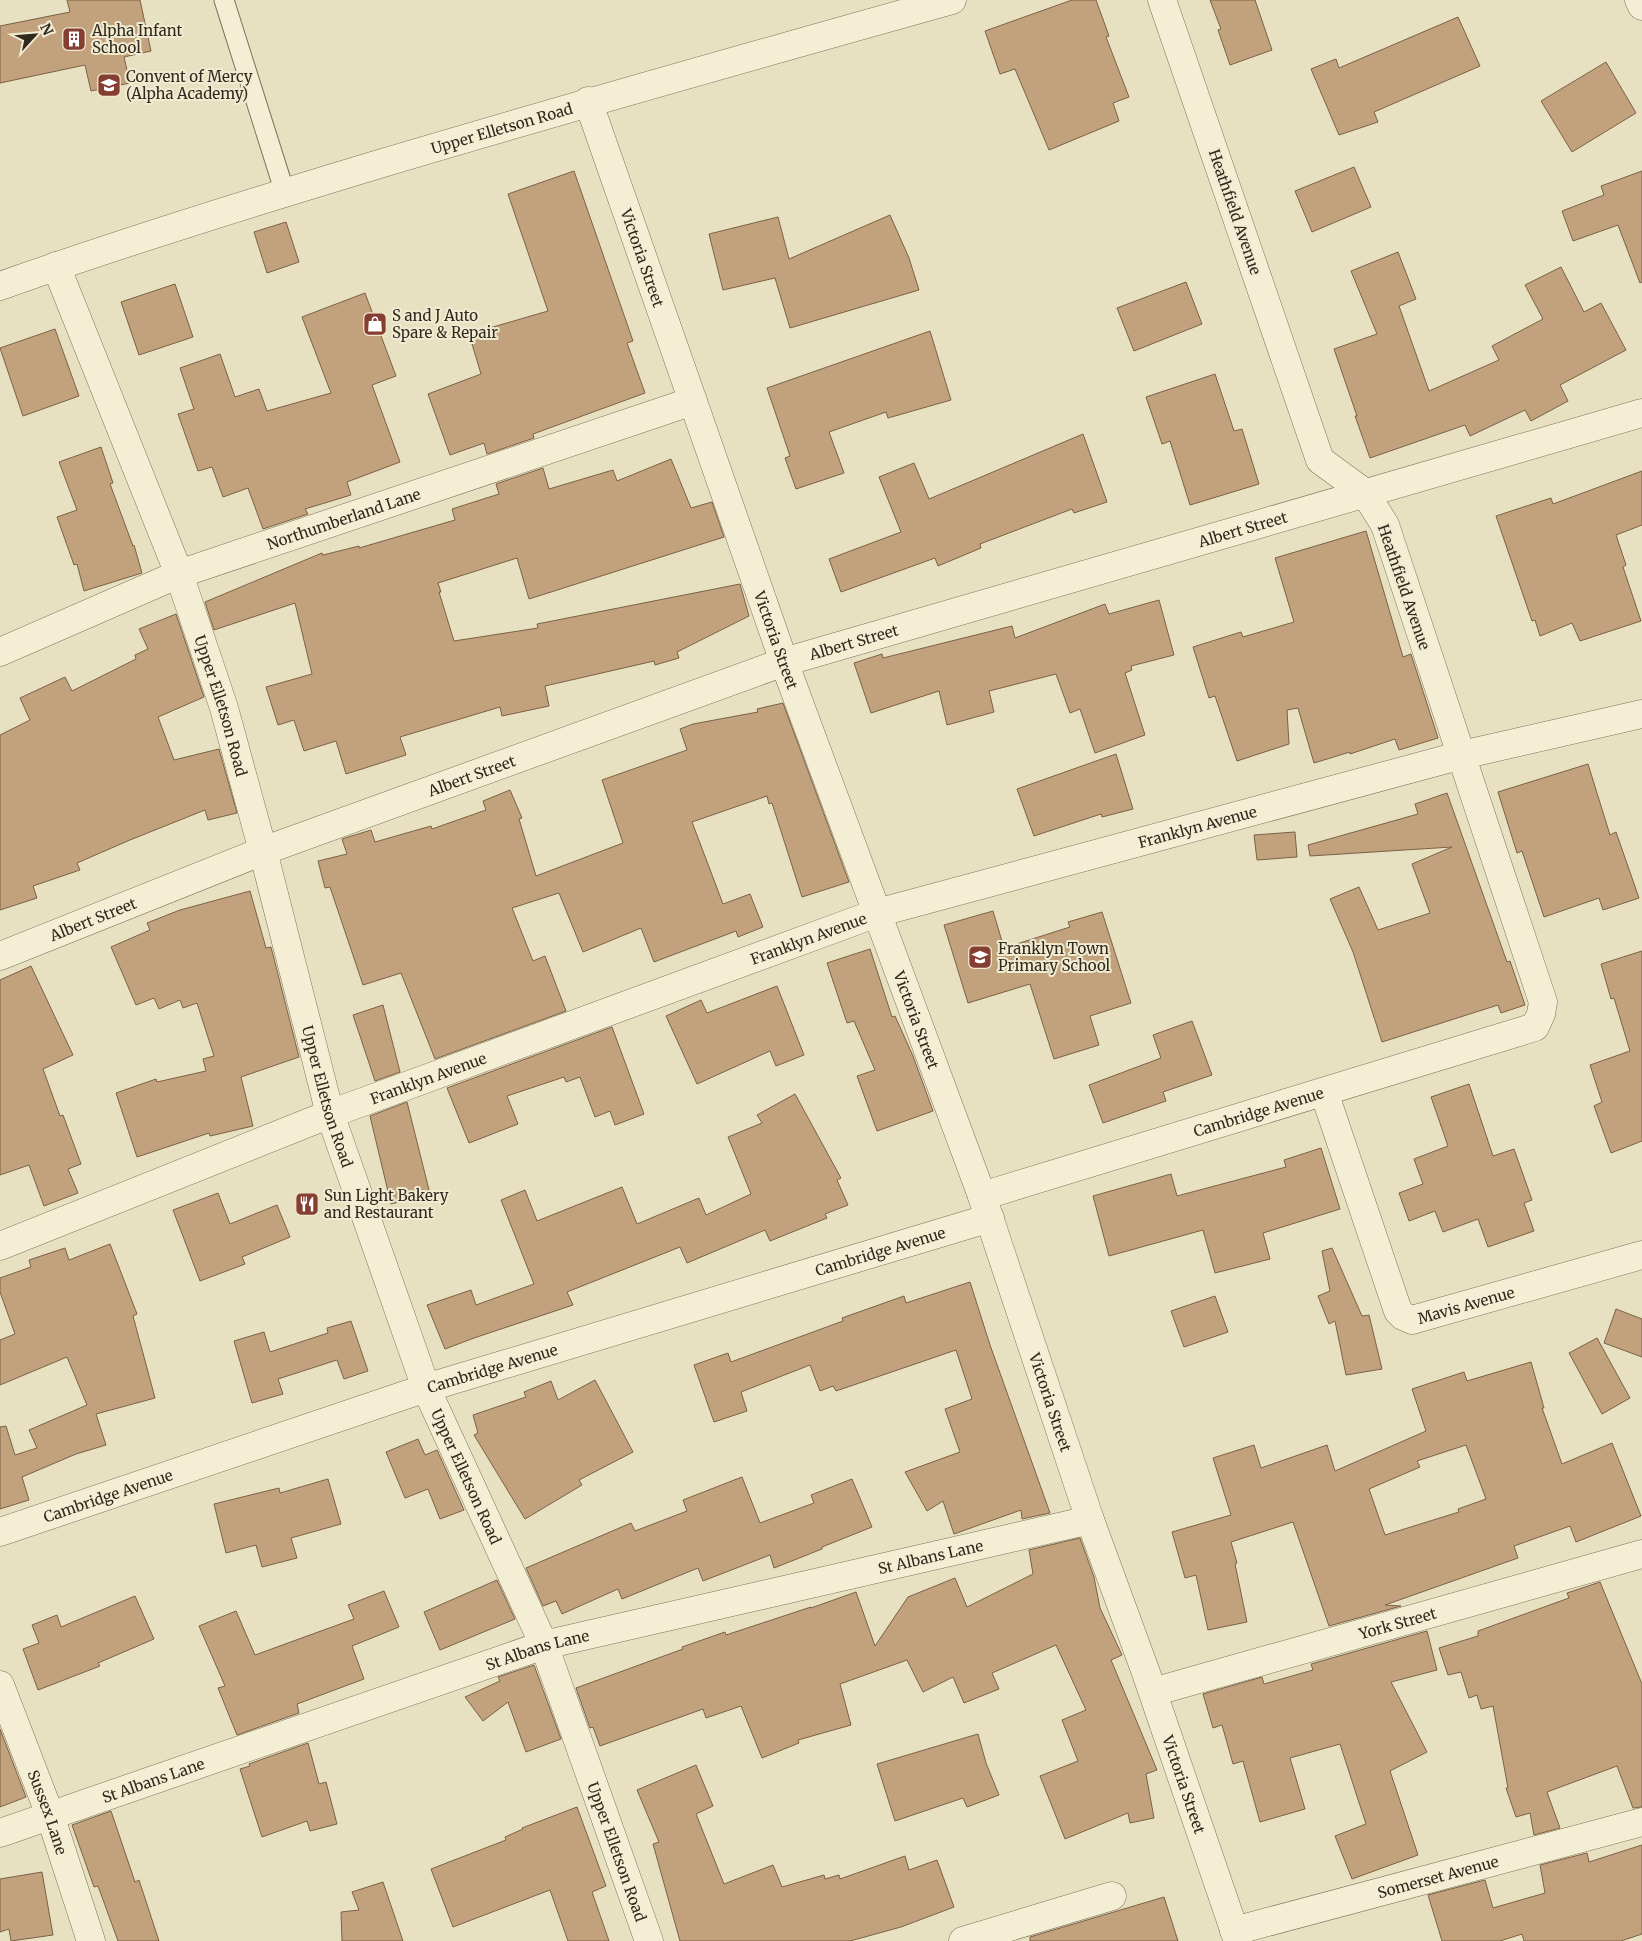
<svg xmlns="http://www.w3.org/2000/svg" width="1642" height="1941" viewBox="0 0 1642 1941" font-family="Merriweather,serif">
<rect width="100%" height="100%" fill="#e7e1c2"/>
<path fill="#c1a27d" stroke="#7b6145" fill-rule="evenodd" d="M 67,0 L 140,0 L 151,51 L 124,57 L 130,83 L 91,91 L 85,65 L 0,83 L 0,26 L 70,12 Z
M 1072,0 L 1096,0 L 1109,36 L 1106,37 L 1129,97 L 1113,103 L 1119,121 L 1049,150 L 1015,69 L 1000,74 L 985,31 Z
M 1210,0 L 1255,0 L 1272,50 L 1230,65 L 1218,30 L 1221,29 Z
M 1458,17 L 1480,66 L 1374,112 L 1378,122 L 1339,135 L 1311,69 L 1336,59 L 1339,68 Z
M 1606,62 L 1636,113 L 1572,152 L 1541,101 Z
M 1354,167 L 1371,207 L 1312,232 L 1295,191 Z
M 574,171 L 633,341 L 627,343 L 645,393 L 533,434 L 534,438 L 487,454 L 484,443 L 450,455 L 428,394 L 481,374 L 469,334 L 548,311 L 508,194 Z
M 1642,171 L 1642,282 L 1640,283 L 1618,225 L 1573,241 L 1562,211 L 1604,195 L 1601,186 Z
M 890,215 L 909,258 L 919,290 L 790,328 L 775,278 L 723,290 L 709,234 L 778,217 L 789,259 Z
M 286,222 L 299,262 L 267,273 L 254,232 Z
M 1398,252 L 1416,299 L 1399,306 L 1429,391 L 1499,360 L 1492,346 L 1543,319 L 1525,285 L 1561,267 L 1584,312 L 1601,303 L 1626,350 L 1560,385 L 1568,401 L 1531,421 L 1525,410 L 1470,436 L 1465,425 L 1370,458 L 1355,416 L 1357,416 L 1334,349 L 1377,334 L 1351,271 Z
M 1186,282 L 1202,324 L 1134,351 L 1117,308 Z
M 175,284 L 193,337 L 139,355 L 121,302 Z
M 365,293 L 396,376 L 372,385 L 400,462 L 347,482 L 351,495 L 305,509 L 308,514 L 263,529 L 248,488 L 223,497 L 212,467 L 198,471 L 178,414 L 194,409 L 180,368 L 220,354 L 235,397 L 259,389 L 267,411 L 331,393 L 302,317 Z
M 55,329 L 79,396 L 23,416 L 0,348 Z
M 930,331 L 951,400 L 888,418 L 886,412 L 829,432 L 844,473 L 796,489 L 785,458 L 790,456 L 767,388 Z
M 1215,374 L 1234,431 L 1242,429 L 1259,484 L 1190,505 L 1170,441 L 1162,444 L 1146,397 Z
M 1083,434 L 1107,502 L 1074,513 L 1072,509 L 980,544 L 981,548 L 938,566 L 935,558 L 841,592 L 829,559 L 901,532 L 879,477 L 914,463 L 929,499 Z
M 101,447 L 113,483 L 110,484 L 133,546 L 134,545 L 142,573 L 84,591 L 77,564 L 74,565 L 57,517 L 77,510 L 59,462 Z
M 671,459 L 691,508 L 712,502 L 724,537 L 529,599 L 517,558 L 438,583 L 441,592 L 439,592 L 454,641 L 538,628 L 537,624 L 740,584 L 749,616 L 677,652 L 679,658 L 655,665 L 654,661 L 545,686 L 549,706 L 502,716 L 500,707 L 400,737 L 406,755 L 346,774 L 336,741 L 304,751 L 294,720 L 278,725 L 266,687 L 312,674 L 295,603 L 214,630 L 205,602 L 322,553 L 323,555 L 359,546 L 359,548 L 455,520 L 452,509 L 499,494 L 496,484 L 543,468 L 549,489 L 613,470 L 617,481 Z
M 1642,471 L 1642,525 L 1616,535 L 1626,565 L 1623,567 L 1641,621 L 1580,641 L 1572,623 L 1540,636 L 1535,620 L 1532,621 L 1496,516 L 1551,498 L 1553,504 Z
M 1366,531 L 1403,657 L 1411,654 L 1438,738 L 1399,750 L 1395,739 L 1350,754 L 1350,752 L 1314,763 L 1298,708 L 1287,710 L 1289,744 L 1237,761 L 1215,696 L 1209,698 L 1193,647 L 1241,632 L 1243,637 L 1294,622 L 1275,558 Z
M 1159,600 L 1174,655 L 1131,666 L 1132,670 L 1125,673 L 1145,735 L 1095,753 L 1080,709 L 1070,713 L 1056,674 L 989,691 L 994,712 L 947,725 L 939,691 L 871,713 L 854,663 L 882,654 L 883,658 L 1012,626 L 1015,638 L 1105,604 L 1109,614 Z
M 176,614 L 204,697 L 158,717 L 174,760 L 219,749 L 237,813 L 208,820 L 205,810 L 130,840 L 77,863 L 80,870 L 33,886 L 37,898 L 0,910 L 0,735 L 30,720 L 20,698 L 65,677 L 72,691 L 136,659 L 135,655 L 148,649 L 139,629 Z
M 783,703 L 849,882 L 802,897 L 772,803 L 769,804 L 767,796 L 692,822 L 723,904 L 750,894 L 763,927 L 738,937 L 736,931 L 654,962 L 641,928 L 583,952 L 559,893 L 512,908 L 533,961 L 545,956 L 566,1011 L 435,1059 L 401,973 L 363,985 L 330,887 L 325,888 L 318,861 L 347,854 L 342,839 L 371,830 L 375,842 L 431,826 L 432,829 L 486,810 L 483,801 L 510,790 L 522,818 L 519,819 L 536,876 L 623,843 L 602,780 L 687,750 L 680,729 L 693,724 L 758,712 L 757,709 Z
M 1116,754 L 1133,809 L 1102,817 L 1101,814 L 1034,836 L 1017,789 Z
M 1588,764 L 1610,835 L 1616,832 L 1639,898 L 1603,910 L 1599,898 L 1544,917 L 1522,851 L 1517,853 L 1498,792 Z
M 1447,793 L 1507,962 L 1510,961 L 1525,1005 L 1501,1013 L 1498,1005 L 1382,1042 L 1353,952 L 1330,899 L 1359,887 L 1378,930 L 1430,913 L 1412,864 L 1452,847 L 1310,856 L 1308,845 L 1418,814 L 1415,804 Z
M 1295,832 L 1297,857 L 1257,860 L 1254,835 Z
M 250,891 L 266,948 L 271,947 L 299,1057 L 241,1077 L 253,1126 L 210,1136 L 209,1133 L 137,1157 L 116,1093 L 156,1079 L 157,1082 L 206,1071 L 203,1059 L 214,1056 L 197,1003 L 183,1008 L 180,1000 L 159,1009 L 154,998 L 136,1005 L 111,947 L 150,930 L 147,923 L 180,910 Z
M 993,911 L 1004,948 L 1070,927 L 1068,922 L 1102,912 L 1131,1003 L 1090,1016 L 1099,1045 L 1054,1059 L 1030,984 L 968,1003 L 944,925 Z
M 870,949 L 892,1017 L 895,1016 L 913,1056 L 933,1111 L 877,1131 L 857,1076 L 875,1070 L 854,1021 L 847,1023 L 827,963 Z
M 1642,951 L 1642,1141 L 1611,1153 L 1594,1106 L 1602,1102 L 1590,1065 L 1630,1051 L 1614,998 L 1611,999 L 1601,964 Z
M 31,966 L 73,1055 L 43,1069 L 60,1116 L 63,1115 L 81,1164 L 68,1169 L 78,1193 L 44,1206 L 29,1165 L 0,1175 L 0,980 Z
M 777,986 L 804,1055 L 776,1066 L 770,1051 L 697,1084 L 666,1016 L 701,1000 L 707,1013 Z
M 383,1005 L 400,1072 L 375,1081 L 353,1015 Z
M 1192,1021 L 1212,1075 L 1163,1092 L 1166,1101 L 1103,1123 L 1089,1085 L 1161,1058 L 1153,1035 Z
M 612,1027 L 644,1114 L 615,1125 L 610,1111 L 595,1117 L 580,1077 L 566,1082 L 564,1077 L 507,1096 L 518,1124 L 469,1143 L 447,1088 Z
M 1469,1084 L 1493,1156 L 1514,1149 L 1532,1200 L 1524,1203 L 1534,1231 L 1488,1247 L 1478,1219 L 1443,1232 L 1435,1211 L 1409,1221 L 1399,1193 L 1423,1184 L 1414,1159 L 1448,1146 L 1431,1097 Z
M 795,1094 L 841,1178 L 837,1180 L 848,1205 L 825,1214 L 827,1218 L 770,1241 L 765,1230 L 687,1263 L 680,1247 L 567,1292 L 573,1305 L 474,1338 L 445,1349 L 427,1305 L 471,1290 L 476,1305 L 534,1284 L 501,1200 L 525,1190 L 537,1221 L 622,1187 L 637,1224 L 699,1198 L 706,1215 L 751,1194 L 728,1137 L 762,1123 L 757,1115 Z
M 407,1102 L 430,1194 L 391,1204 L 370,1116 Z
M 1321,1148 L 1340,1209 L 1263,1233 L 1270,1259 L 1215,1273 L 1203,1230 L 1109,1256 L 1093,1196 L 1171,1174 L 1177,1196 L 1286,1167 L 1284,1160 Z
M 218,1193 L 230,1224 L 277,1205 L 290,1237 L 242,1257 L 245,1264 L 200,1281 L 173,1210 Z
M 110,1244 L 137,1314 L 133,1316 L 155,1398 L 96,1414 L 106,1445 L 76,1454 L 22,1477 L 29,1500 L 0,1509 L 0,1427 L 6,1426 L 15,1455 L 37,1448 L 29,1430 L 87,1405 L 67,1357 L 0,1385 L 0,1340 L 15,1334 L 0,1292 L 0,1278 L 31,1267 L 29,1260 L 65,1248 L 69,1260 Z
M 1332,1248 L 1362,1316 L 1369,1315 L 1382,1369 L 1346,1375 L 1335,1321 L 1329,1324 L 1318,1296 L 1330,1291 L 1322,1251 Z
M 970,1282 L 990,1345 L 1050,1513 L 1022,1519 L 1021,1510 L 954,1534 L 943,1501 L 927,1511 L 905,1472 L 960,1452 L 945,1409 L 972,1399 L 956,1350 L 836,1391 L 833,1386 L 820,1391 L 810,1365 L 741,1392 L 747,1411 L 714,1422 L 694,1365 L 728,1353 L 731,1362 L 843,1321 L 842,1318 L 904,1296 L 906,1303 Z
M 1215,1296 L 1228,1332 L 1184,1347 L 1171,1311 Z
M 1616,1309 L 1642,1319 L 1642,1357 L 1604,1343 Z
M 351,1321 L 368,1371 L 344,1379 L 337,1360 L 278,1379 L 283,1394 L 252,1403 L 234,1341 L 264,1332 L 270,1352 L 328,1333 L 327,1328 Z
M 1597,1338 L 1630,1398 L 1602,1414 L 1569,1353 Z
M 1531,1362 L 1544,1408 L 1542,1408 L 1562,1464 L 1612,1443 L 1641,1516 L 1576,1542 L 1570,1526 L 1514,1546 L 1518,1558 L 1385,1605 L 1401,1606 L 1329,1626 L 1293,1522 L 1231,1542 L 1237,1563 L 1235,1564 L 1247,1622 L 1208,1630 L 1196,1575 L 1185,1578 L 1172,1532 L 1231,1515 L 1213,1458 L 1254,1445 L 1261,1468 L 1327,1445 L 1335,1471 L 1426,1431 L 1412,1389 L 1464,1372 L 1467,1381 ZM 1466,1445 L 1486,1499 L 1458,1509 L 1459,1512 L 1385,1535 L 1369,1489 L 1420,1467 L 1417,1461 Z
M 595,1380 L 633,1452 L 579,1480 L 582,1485 L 525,1519 L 474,1435 L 478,1433 L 473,1415 L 526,1397 L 524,1392 L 551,1381 L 558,1400 Z
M 418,1439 L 425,1455 L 437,1450 L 464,1510 L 440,1519 L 428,1489 L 405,1498 L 386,1452 Z
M 742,1477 L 760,1523 L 814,1503 L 811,1495 L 852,1479 L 872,1527 L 822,1547 L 822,1549 L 774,1568 L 770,1555 L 703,1581 L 698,1568 L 622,1599 L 618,1589 L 562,1614 L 556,1601 L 543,1606 L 526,1568 L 631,1523 L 635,1531 L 687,1511 L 683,1500 Z
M 328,1479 L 341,1524 L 291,1538 L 297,1558 L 262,1567 L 256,1545 L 226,1553 L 214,1504 L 279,1488 L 280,1493 Z
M 1080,1538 L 1094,1577 L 1100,1608 L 1122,1655 L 1111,1660 L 1157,1770 L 1146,1774 L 1154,1818 L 1130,1823 L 1128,1813 L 1065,1839 L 1040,1776 L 1078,1761 L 1062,1720 L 1086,1710 L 1056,1645 L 992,1673 L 999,1689 L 964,1703 L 953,1677 L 923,1692 L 907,1660 L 840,1684 L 851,1725 L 798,1740 L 799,1743 L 762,1758 L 741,1706 L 706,1718 L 703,1709 L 600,1746 L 593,1727 L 590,1728 L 576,1688 L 683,1649 L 682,1647 L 725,1632 L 726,1635 L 811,1607 L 811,1608 L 856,1592 L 875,1646 L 908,1597 L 955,1578 L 967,1607 L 1033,1574 L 1029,1550 Z
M 497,1580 L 515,1619 L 440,1650 L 424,1612 Z
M 1600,1582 L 1642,1684 L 1642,1807 L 1633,1808 L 1617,1766 L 1547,1792 L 1560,1828 L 1534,1835 L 1530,1813 L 1516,1817 L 1506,1788 L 1508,1788 L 1493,1706 L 1481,1709 L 1477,1695 L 1469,1698 L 1461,1672 L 1448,1675 L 1439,1648 L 1478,1636 L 1478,1631 L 1569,1598 L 1567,1593 Z
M 384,1591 L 399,1627 L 352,1646 L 364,1679 L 297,1704 L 299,1713 L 237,1735 L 218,1688 L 225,1686 L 199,1626 L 236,1611 L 255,1655 L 354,1619 L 348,1605 Z
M 135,1596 L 154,1639 L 98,1663 L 100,1666 L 38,1690 L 23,1649 L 39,1643 L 32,1625 L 57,1615 L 61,1627 Z
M 1427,1631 L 1437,1670 L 1391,1682 L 1427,1752 L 1390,1771 L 1418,1855 L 1352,1879 L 1335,1836 L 1366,1824 L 1340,1744 L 1290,1758 L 1305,1809 L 1260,1822 L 1243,1761 L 1233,1764 L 1222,1725 L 1213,1728 L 1203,1694 L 1262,1677 L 1264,1684 L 1313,1670 L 1311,1664 Z
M 534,1665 L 561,1739 L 526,1752 L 508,1702 L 483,1721 L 465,1697 L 500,1681 L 498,1677 Z
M 0,1729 L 26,1797 L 0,1807 Z
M 978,1734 L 986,1763 L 999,1795 L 967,1807 L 963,1798 L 895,1821 L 877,1764 Z
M 308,1743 L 319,1784 L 326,1782 L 337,1824 L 310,1831 L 307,1821 L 262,1837 L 240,1769 L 250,1766 L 249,1764 Z
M 696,1765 L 713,1806 L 696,1814 L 724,1884 L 773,1865 L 782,1887 L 824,1875 L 825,1879 L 839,1875 L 840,1879 L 905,1856 L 909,1870 L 937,1860 L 954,1907 L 901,1927 L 850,1941 L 680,1941 L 653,1844 L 659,1842 L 637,1790 Z
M 577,1807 L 606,1886 L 592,1892 L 609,1941 L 568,1941 L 550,1890 L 453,1927 L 431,1869 L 506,1840 L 505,1837 L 523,1829 L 522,1828 Z
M 111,1811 L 135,1882 L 139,1880 L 159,1941 L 118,1941 L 98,1886 L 94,1887 L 72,1825 Z
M 1642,1845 L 1642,1934 L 1621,1941 L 1524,1941 L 1522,1934 L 1500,1941 L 1442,1941 L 1428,1895 L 1485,1880 L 1493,1908 L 1545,1893 L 1540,1865 L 1587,1853 L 1589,1862 Z
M 42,1872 L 53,1935 L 11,1941 L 9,1929 L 0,1932 L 0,1879 Z
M 383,1882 L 403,1941 L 342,1941 L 341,1912 L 359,1910 L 352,1892 Z
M 1164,1897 L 1178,1941 L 1030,1941 L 1030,1937 Z"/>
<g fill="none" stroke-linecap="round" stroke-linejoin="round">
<g stroke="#7f735c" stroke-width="21">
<path id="service" d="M 224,0 L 285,193"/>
</g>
<g stroke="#7f735c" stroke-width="29">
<g id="minor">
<path id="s1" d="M 588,101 L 784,662 L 982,1196 L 1090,1520 L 1145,1670 L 1238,1941"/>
<path id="s2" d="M 56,266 L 179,574 L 224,708 L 263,851 L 330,1114 L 426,1388 L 544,1645 L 649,1941"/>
<path id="s3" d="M 0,652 L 179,574 L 693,401"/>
<path id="s4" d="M 0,956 L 263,851 L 784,662 L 1642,413"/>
<path id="s5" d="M 1324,1092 L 1398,1311 L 1403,1316 L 1412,1320 L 1642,1255"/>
<path id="s6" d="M 982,1196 L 1535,1027 L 1541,1014 L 1543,1002 L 1385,525 L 1365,493 L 1320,460 L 1162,0"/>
<path id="s7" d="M 0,1246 L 330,1114 L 877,913 L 1462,755 L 1642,714"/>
<path id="s8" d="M 0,1532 L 426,1388 L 990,1218"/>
<path id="s9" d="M 0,1685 L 50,1815 L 91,1941"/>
<path id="s10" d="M 1153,1692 L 1642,1554"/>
<path id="s11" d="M 0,1833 L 544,1645 L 1090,1520"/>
<path id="s12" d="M 1234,1931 L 1642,1822"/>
<path d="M 963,1941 L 1112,1896"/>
</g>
</g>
<g stroke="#7f735c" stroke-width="29">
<g id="tertiary">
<path d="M 1639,0 L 1642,6"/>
<path id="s13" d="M 0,286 C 124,242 250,203 376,165 C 567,108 759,54 952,0"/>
</g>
</g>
<use href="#service" stroke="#f3eed4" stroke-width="19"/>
<use href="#minor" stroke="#f3eed4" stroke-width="28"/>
<use href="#tertiary" stroke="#f3eed4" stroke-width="28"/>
</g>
<defs>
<g id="building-square" transform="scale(1.25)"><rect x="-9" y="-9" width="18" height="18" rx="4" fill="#863e33" stroke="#f0ebd1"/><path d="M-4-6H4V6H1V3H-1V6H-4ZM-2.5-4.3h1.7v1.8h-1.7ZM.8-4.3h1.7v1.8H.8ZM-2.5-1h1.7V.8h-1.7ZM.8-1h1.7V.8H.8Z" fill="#fff"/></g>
<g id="school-square" transform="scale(1.25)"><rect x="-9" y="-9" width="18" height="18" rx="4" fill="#863e33" stroke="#f0ebd1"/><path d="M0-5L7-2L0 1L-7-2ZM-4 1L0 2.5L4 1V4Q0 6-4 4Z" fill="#fff"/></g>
<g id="shop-square" transform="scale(1.25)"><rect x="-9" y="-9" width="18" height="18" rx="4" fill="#863e33" stroke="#f0ebd1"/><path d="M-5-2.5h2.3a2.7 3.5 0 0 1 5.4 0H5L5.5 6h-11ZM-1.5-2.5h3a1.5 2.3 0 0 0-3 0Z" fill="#fff"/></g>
<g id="restaurant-square" transform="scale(1.25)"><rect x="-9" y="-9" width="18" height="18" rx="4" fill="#863e33" stroke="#f0ebd1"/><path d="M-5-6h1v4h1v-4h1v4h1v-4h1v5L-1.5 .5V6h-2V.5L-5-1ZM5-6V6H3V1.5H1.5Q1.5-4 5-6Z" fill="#fff"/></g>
</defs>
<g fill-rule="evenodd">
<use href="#building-square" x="74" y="39"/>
<use href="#school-square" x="109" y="85"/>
<use href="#shop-square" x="375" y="324"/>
<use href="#school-square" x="980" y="957"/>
<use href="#restaurant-square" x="307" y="1204"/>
</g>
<g text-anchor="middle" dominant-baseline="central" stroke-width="4" stroke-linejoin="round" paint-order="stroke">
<g font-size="15" fill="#31291e" stroke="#f0ebd1" text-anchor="start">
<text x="92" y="30">Alpha Infant<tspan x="92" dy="17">School</tspan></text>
<text x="126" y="76">Convent of Mercy<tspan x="126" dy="17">(Alpha Academy)</tspan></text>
<text x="392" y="315">S and J Auto<tspan x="392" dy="17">Spare &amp; Repair</tspan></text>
<text x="998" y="948">Franklyn Town<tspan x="998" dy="17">Primary School</tspan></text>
<text x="324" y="1195">Sun Light Bakery<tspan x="324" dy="17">and Restaurant</tspan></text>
</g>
<g font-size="15" fill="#31291e" stroke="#f0ebd1">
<text stroke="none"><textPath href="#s13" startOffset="526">Upper Elletson Road</textPath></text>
<text transform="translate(1235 212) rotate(71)">Heathfield Avenue</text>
<text stroke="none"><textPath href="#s1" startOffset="166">Victoria Street</textPath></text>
<text stroke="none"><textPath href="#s3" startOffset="369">Northumberland Lane</textPath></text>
<text stroke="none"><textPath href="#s4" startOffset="1315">Albert Street</textPath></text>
<text transform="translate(1404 587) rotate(71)">Heathfield Avenue</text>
<text stroke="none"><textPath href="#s1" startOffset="571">Victoria Street</textPath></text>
<text stroke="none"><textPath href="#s4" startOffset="910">Albert Street</textPath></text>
<text stroke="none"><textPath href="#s2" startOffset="470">Upper Elletson Road</textPath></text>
<text stroke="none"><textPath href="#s4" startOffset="505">Albert Street</textPath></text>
<text stroke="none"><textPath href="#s7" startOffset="1270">Franklyn Avenue</textPath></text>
<text stroke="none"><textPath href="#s4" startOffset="100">Albert Street</textPath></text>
<text stroke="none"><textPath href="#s7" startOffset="865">Franklyn Avenue</textPath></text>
<text stroke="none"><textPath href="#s1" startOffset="976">Victoria Street</textPath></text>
<text stroke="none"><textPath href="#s7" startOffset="460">Franklyn Avenue</textPath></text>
<text stroke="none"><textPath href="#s2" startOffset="875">Upper Elletson Road</textPath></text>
<text stroke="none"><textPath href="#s6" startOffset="289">Cambridge Avenue</textPath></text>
<text stroke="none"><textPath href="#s8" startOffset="924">Cambridge Avenue</textPath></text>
<text stroke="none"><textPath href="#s5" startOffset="304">Mavis Avenue</textPath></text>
<text stroke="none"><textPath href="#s8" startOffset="519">Cambridge Avenue</textPath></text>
<text stroke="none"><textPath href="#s1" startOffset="1381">Victoria Street</textPath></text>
<text stroke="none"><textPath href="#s2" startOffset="1280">Upper Elletson Road</textPath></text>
<text stroke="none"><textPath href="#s8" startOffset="114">Cambridge Avenue</textPath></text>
<text stroke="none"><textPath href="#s11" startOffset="972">St Albans Lane</textPath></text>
<text stroke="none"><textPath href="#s10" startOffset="254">York Street</textPath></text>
<text stroke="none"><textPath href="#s11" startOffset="568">St Albans Lane</textPath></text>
<text stroke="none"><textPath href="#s11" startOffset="162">St Albans Lane</textPath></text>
<text stroke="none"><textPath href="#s1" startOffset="1786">Victoria Street</textPath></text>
<text stroke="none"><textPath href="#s9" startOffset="136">Sussex Lane</textPath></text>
<text stroke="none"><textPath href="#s2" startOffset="1685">Upper Elletson Road</textPath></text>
<text stroke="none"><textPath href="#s12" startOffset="211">Somerset Avenue</textPath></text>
</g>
</g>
<g transform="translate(35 35) rotate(64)" stroke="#f0ebd1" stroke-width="4" paint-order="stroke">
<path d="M0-4L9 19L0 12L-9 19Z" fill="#31291e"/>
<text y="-8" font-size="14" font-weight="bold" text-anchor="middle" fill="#31291e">N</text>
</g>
</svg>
